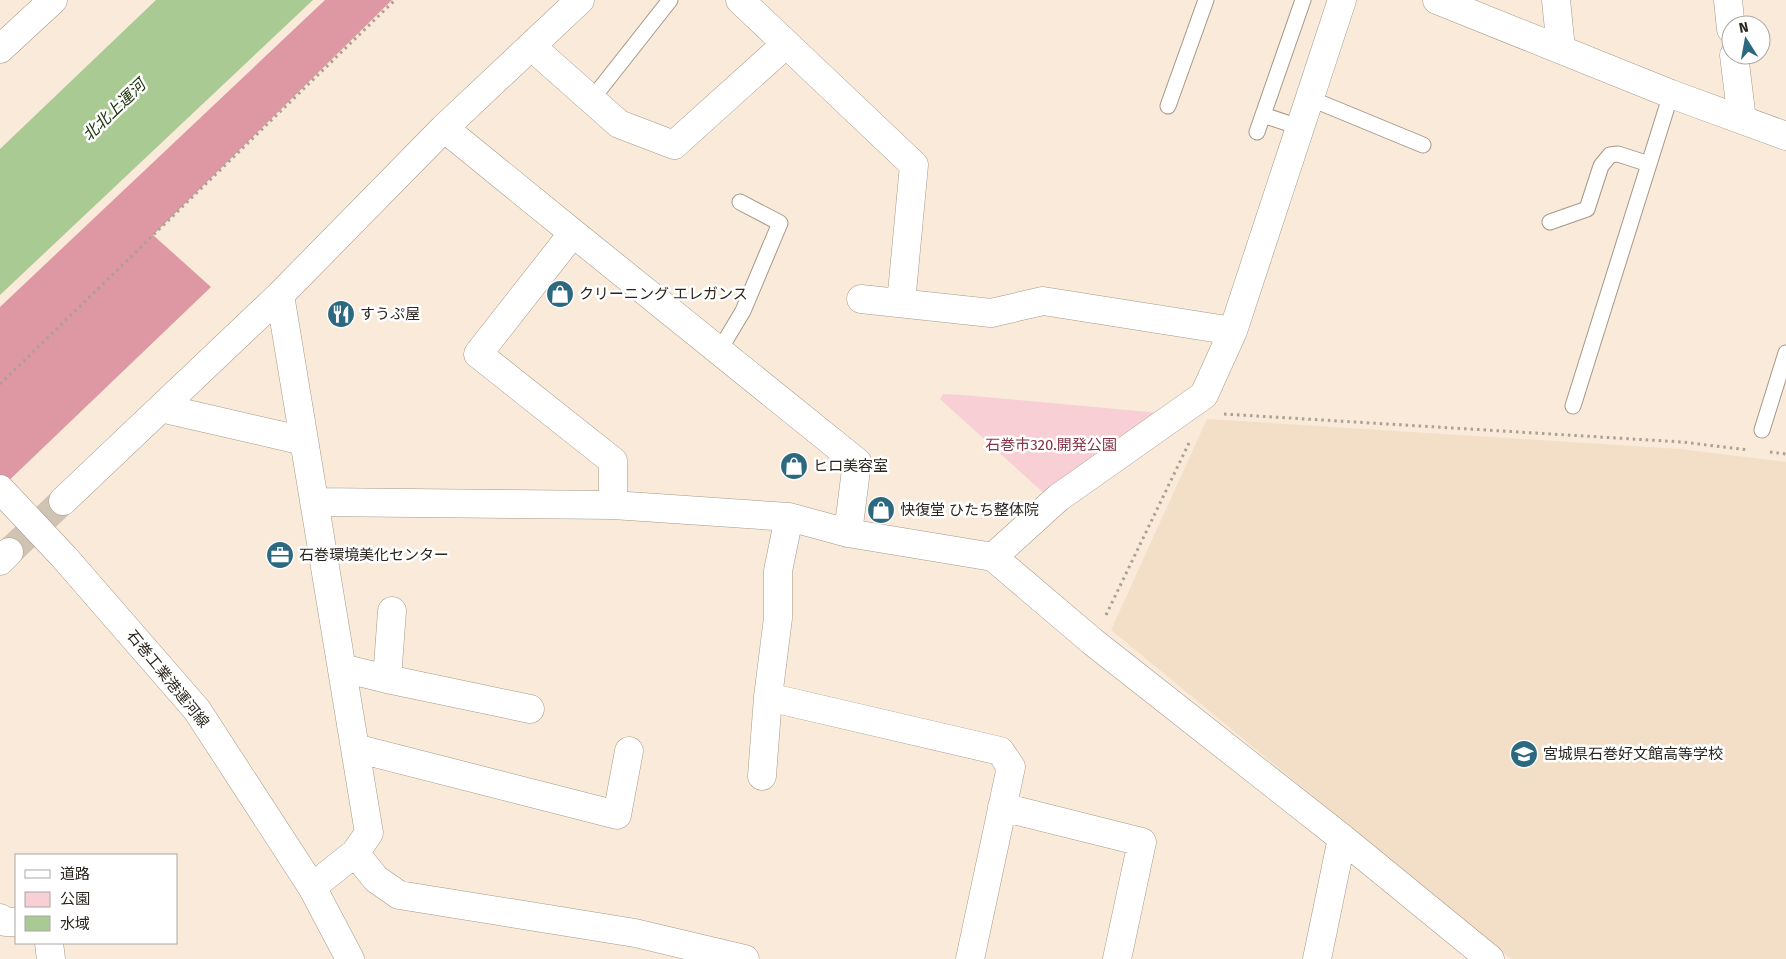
<svg xmlns="http://www.w3.org/2000/svg" width="1786" height="959" viewBox="0 0 1786 959" font-family="'Fira Sans','Noto Sans JP',sans-serif">
<rect width="100%" height="100%" fill="#f9ead9"/>
<path fill="#f3dfc8" d="M 1207,419 L 1680,449 L 1786,462 L 1786,959 L 1511,959 L 1111,630 Z"/>
<path fill="#f8cfd5" d="M 943,394 L 963,395 L 1170,414 L 1048,497 L 940,399 Z"/>
<path fill="#dd98a3" d="M 325,0 L 392,0 L 153,235 L 211,287 L 0,489 L 0,307 Z"/>
<path fill="#a9cb93" d="M 156,0 L 313,0 L 0,295 L 0,149 Z"/>
<g fill="none" stroke-linecap="round" stroke-linejoin="round">
<path stroke="#d0c3b4" stroke-width="28" stroke-dasharray="28 14" stroke-linecap="butt" d="M 9,552 L 63,501"/>
<g stroke="#a69888" stroke-width="17">
<path id="lane" d="M 1309,98 L 1423,145
M 592,99 L 670,0
M 1168,106 L 1206,0
M 1263,115 L 1299,127
M 1257,132 L 1303,0
M 1550,222 L 1587,209 L 1601,166 L 1610,155 L 1618,154 L 1649,164
M 719,351 L 743,311 L 780,223 L 740,202
M 1573,406 L 1671,94
M 1762,430 L 1786,353"/>
</g>
<g stroke="#a69888" stroke-width="29">
<path id="street" d="M 740,0 L 914,165 L 901,303
M 1437,0 L 1671,94 L 1786,136
M 1556,0 L 1561,49
M 1728,0 L 1731,29
M 531,46 L 619,124 L 674,145 L 786,44
M 1734,55 L 1742,120
M 444,128 L 573,233 L 857,462 L 848,533
M 573,233 L 478,354 L 613,461 L 613,505
M 280,295 L 369,833 L 355,853 L 312,887
M 861,299 L 991,313 L 1043,301 L 1233,331
M 161,408 L 304,441
M 63,501 L 280,295 L 444,128 L 580,0
M 314,502 L 613,505 L 789,517 L 848,533 L 993,557 L 1093,642 L 1342,838 L 1490,959
M 789,517 L 778,571 L 778,618 L 768,697 L 1000,751 L 1011,767 L 970,959
M 993,557 L 1058,498 L 1204,395 L 1233,331 L 1342,0
M 0,561 L 9,552
M 342,668 L 387,679 L 530,709
M 387,679 L 392,611
M 355,748 L 617,815 L 629,751
M 762,776 L 768,697
M 1002,807 L 1142,842 L 1117,959
M 355,853 L 376,879 L 399,895 L 635,933 L 745,959
M 0,918 L 6,922 L 16,922
M 49,943 L 51,959
M 1317,959 L 1342,838"/>
</g>
<g stroke="#a69888" stroke-width="29">
<path id="secondary" d="M 0,489 L 64,557 L 197,710 L 312,887 L 350,959"/>
</g>
<g stroke="#a69888" stroke-width="29">
<path id="highway" d="M 0,49 L 53,0"/>
</g>
<path stroke="#aba093" stroke-width="3" stroke-dasharray="2.5 4" stroke-linecap="butt" d="M 0,384 L 395,0
M 1224,414 L 1682,442 L 1749,450
M 1770,452 L 1786,454
M 1106,615 L 1189,443"/>
<use href="#lane" stroke="#fff" stroke-width="15"/>
<use href="#street" stroke="#fff" stroke-width="28"/>
<use href="#secondary" stroke="#fff" stroke-width="28"/>
<use href="#highway" stroke="#fff" stroke-width="28"/>
</g>
<defs>
<g id="shop-disc" transform="scale(1.4375)"><circle r="9.5" fill="#2c6980" stroke="#fff"/><path d="M-5-2.5h2.3a2.7 3.5 0 0 1 5.4 0H5L5.5 6h-11ZM-1.5-2.5h3a1.5 2.3 0 0 0-3 0Z" fill="#fff"/></g>
<g id="restaurant-disc" transform="scale(1.4375)"><circle r="9.5" fill="#2c6980" stroke="#fff"/><path d="M-5-6h1v4h1v-4h1v4h1v-4h1v5L-1.5 .5V6h-2V.5L-5-1ZM5-6V6H3V1.5H1.5Q1.5-4 5-6Z" fill="#fff"/></g>
<g id="office-disc" transform="scale(1.4375)"><circle r="9.5" fill="#2c6980" stroke="#fff"/><path d="M-6-3h4V-5.5h4V-3h4V5H-6ZM-1-4.5V-3h2v-1.5ZM-6 0V1H6V0Z" fill="#fff"/></g>
<g id="school-disc" transform="scale(1.4375)"><circle r="9.5" fill="#2c6980" stroke="#fff"/><path d="M0-5L7-2L0 1L-7-2ZM-4 1L0 2.5L4 1V4Q0 6-4 4Z" fill="#fff"/></g>
</defs>
<g fill-rule="evenodd">
<use href="#shop-disc" x="560" y="294"/>
<use href="#restaurant-disc" x="341" y="314"/>
<use href="#shop-disc" x="794" y="466"/>
<use href="#shop-disc" x="881" y="510"/>
<use href="#office-disc" x="280" y="555"/>
<use href="#school-disc" x="1524" y="754"/>
</g>
<g text-anchor="middle" dominant-baseline="central" stroke-width="5" stroke-linejoin="round" paint-order="stroke">
<g font-size="15" fill="#2b251f" stroke="#fff" text-anchor="start">
<text x="579" y="294">クリーニング エレガンス</text>
<text x="360" y="314">すうぷ屋</text>
<text x="813" y="466">ヒロ美容室</text>
<text x="900" y="510">快復堂 ひたち整体院</text>
<text x="299" y="555">石巻環境美化センター</text>
<text x="1543" y="754">宮城県石巻好文館高等学校</text>
</g>
<g font-size="15" fill="#853345" stroke="#fff">
<text x="1051" y="445">石巻市320.開発公園</text>
</g>
<g font-size="15" fill="#2b251f" stroke="#fff">
<text transform="translate(168 679) rotate(51)">石巻工業港運河線</text>
</g>
<g font-size="16" font-style="italic" fill="#20360f" stroke="#fff">
<text transform="translate(114 110) rotate(-44)">北北上運河</text>
</g>
</g>
<rect x="15" y="854" width="162" height="90" fill="#ffffff" stroke="#aaa8a5"/>
<rect x="25" y="870" width="25" height="8" fill="#ffffff" stroke="#aaa8a5"/>
<text x="60" y="879" font-size="15" fill="#2b251f">道路</text>
<rect x="25" y="892" width="25" height="15" fill="#f8cfd5" stroke="#aaa8a5"/>
<text x="60" y="904" font-size="15" fill="#2b251f">公園</text>
<rect x="25" y="916" width="25" height="15" fill="#a9cb93" stroke="#aaa8a5"/>
<text x="60" y="929" font-size="15" fill="#2b251f">水域</text>
<g transform="translate(1746 40) rotate(349)"><circle r="24" fill="#ffffff" stroke="#aaa8a5"/>
<path d="M0-4L9 19L0 12L-9 19Z" fill="#2c6980"/>
<text y="-8" font-size="14" font-weight="bold" text-anchor="middle" fill="#2b251f">N</text>
</g>
</svg>
